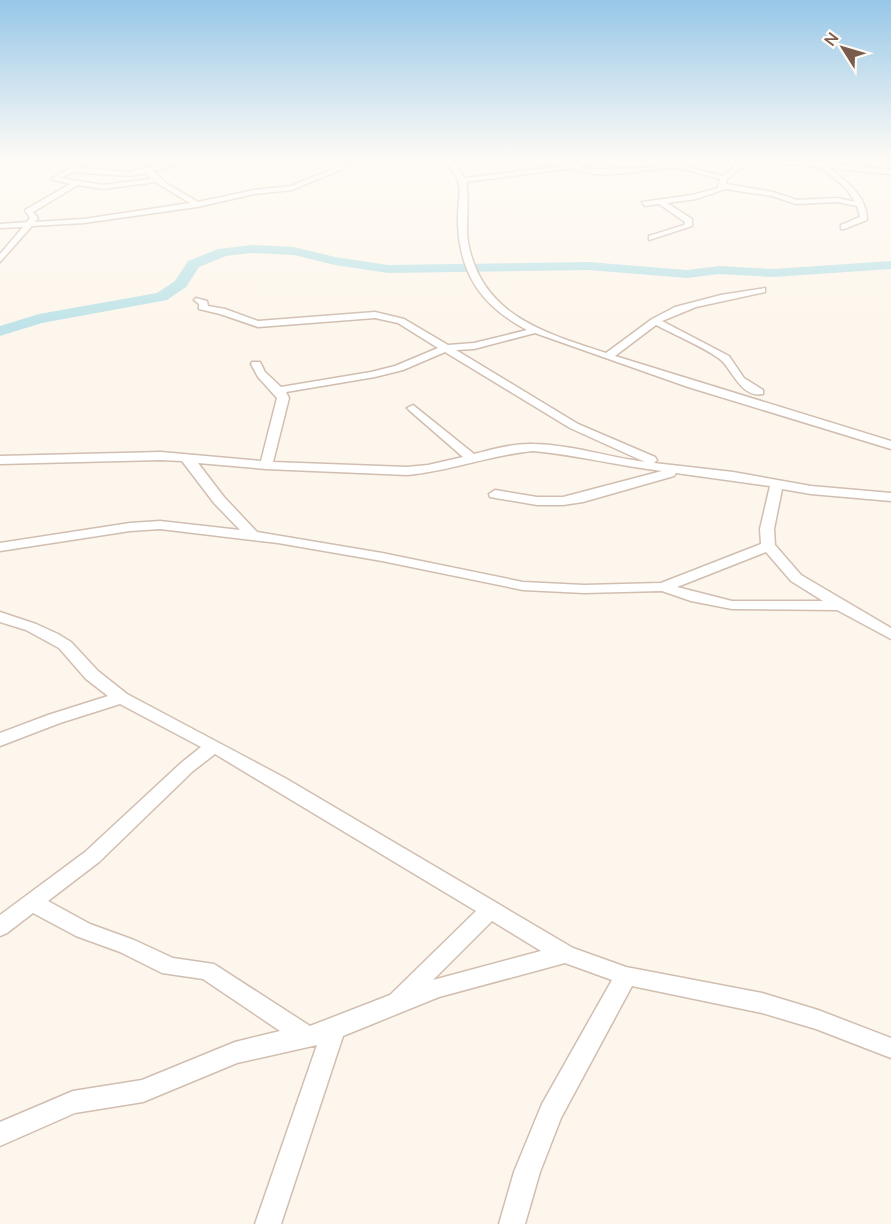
<svg xmlns="http://www.w3.org/2000/svg" width="891" height="1224" viewBox="0 0 891 1224" font-family="'Nunito Sans',sans-serif">
<rect width="100%" height="100%" fill="#fdf6ec"/>
<g fill="none" stroke-linecap="round" stroke-linejoin="round">
<path fill="#bfe3e8" fill-rule="evenodd" d="M 252,245 L 294,247 L 335,257 L 388,265 L 588,262 L 687,270 L 719,266 L 773,269 L 891,261 L 891,269 L 773,277 L 719,274 L 687,278 L 588,270 L 388,273 L 335,265 L 294,255 L 252,253 L 226,256 L 199,267 L 186,287 L 167,300 L 42,323 L 0,336 L 0,326 L 39,314 L 157,293 L 175,281 L 188,261 L 218,249 Z"/>
<g stroke="#d1beb0" stroke-width="3">
<path id="minor" d="M 67,157 L 75,157 L 85,162 L 85,164 L 78,168 L 129,172 L 190,157 L 222,159 L 220,162 L 193,160 L 153,171 L 166,183 L 198,202 L 254,190 L 291,186 L 363,157 L 371,157 L 292,190 L 254,194 L 197,207 L 84,223 L 32,226 L 0,262 L 0,254 L 23,227 L 0,228 L 0,224 L 27,222 L 30,218 L 25,210 L 70,184 L 51,179 L 78,163 ZM 72,172 L 129,176 L 147,173 L 151,179 L 103,185 L 61,178 ZM 155,182 L 190,203 L 84,219 L 35,222 L 38,218 L 33,212 L 78,185 L 103,189 Z
M 441,157 L 480,157 L 477,159 L 451,160 L 465,178 L 569,165 L 558,157 L 565,157 L 576,163 L 598,157 L 607,157 L 580,166 L 585,169 L 643,168 L 675,164 L 723,176 L 734,167 L 722,157 L 820,162 L 891,170 L 891,174 L 829,168 C 847,182 867,196 867,220 L 844,229 L 841,229 L 841,225 L 860,217 L 857,206 L 837,202 L 796,204 L 772,196 L 725,189 L 696,199 L 667,203 L 692,219 L 692,226 L 649,240 L 649,236 L 684,225 L 685,222 L 659,204 L 645,206 L 642,202 L 692,195 L 718,188 L 720,179 C 706,176 690,169 675,168 C 648,167 598,183 574,168 L 466,182 C 470,201 465,222 468,242 C 481,315 544,333 606,353 L 652,319 L 675,307 L 721,295 L 765,288 L 765,292 L 696,307 L 662,321 L 729,356 L 744,378 L 763,390 L 763,394 C 742,398 733,372 722,361 C 712,351 671,333 656,325 L 615,356 L 891,441 L 891,449 L 688,387 L 535,333 L 474,349 L 456,350 L 578,424 L 655,457 L 657,460 L 654,463 L 733,472 L 811,486 L 891,493 L 891,501 L 811,494 L 782,489 L 774,529 L 775,545 L 801,575 L 891,628 L 891,639 L 837,610 L 732,609 L 691,601 L 662,591 L 584,593 L 523,590 L 382,561 L 278,543 L 160,529 L 130,531 L 0,551 L 0,543 L 130,523 L 160,521 L 240,530 L 214,503 L 182,461 L 161,460 L 0,464 L 0,456 L 161,452 L 261,461 L 277,398 L 258,377 L 251,364 L 252,362 L 260,362 L 265,372 L 281,387 L 371,372 L 395,366 L 438,348 L 398,323 L 375,318 L 258,327 L 220,314 L 199,309 L 199,304 L 194,300 L 196,298 L 207,301 L 208,306 L 225,309 L 258,321 L 375,312 L 404,319 L 448,345 L 474,343 L 527,330 C 482,306 460,275 458,224 C 457,187 469,187 441,157 ZM 732,159 L 820,167 L 846,188 L 855,202 L 837,198 L 797,200 L 773,192 L 726,184 L 727,179 L 741,167 ZM 445,352 L 570,428 L 645,462 C 608,457 572,445 534,444 C 514,443 494,449 474,454 L 413,405 L 407,408 L 409,410 L 463,457 L 428,465 L 407,467 L 273,462 L 289,398 L 286,392 L 375,377 L 403,370 ZM 533,451 C 577,455 619,466 662,471 L 563,497 L 537,497 L 495,490 L 489,494 L 490,497 L 537,505 L 563,505 L 583,502 L 674,476 L 676,473 L 770,486 L 760,529 L 761,544 L 661,583 L 584,585 L 523,582 L 382,553 L 257,532 L 224,497 L 198,463 L 266,469 L 407,475 C 450,471 490,455 533,451 ZM 766,552 L 791,581 L 823,601 L 732,601 L 677,587 Z
M 0,612 L 36,624 L 58,634 L 71,642 L 98,671 L 127,694 L 285,778 L 573,948 L 626,967 L 762,993 L 818,1010 L 891,1038 L 891,1058 L 816,1029 L 762,1013 L 632,986 L 561,1118 L 540,1172 L 525,1224 L 499,1224 L 514,1172 L 542,1104 L 612,980 L 565,963 L 439,997 L 343,1036 L 281,1224 L 255,1224 L 317,1045 L 237,1063 L 143,1102 L 75,1113 L 0,1146 L 0,1122 L 73,1091 L 142,1080 L 235,1042 L 280,1031 L 203,979 L 162,973 L 120,952 L 76,936 L 33,913 L 7,933 L 0,936 L 0,915 L 85,852 L 181,763 L 201,747 L 120,704 L 60,723 L 0,746 L 0,733 L 48,715 L 108,696 L 86,679 L 59,648 L 26,630 L 0,622 ZM 215,754 L 476,911 L 390,995 L 310,1026 L 214,964 L 173,958 L 134,940 L 90,924 L 48,901 L 99,862 L 193,771 ZM 492,921 L 541,951 L 433,980 Z"/>
</g>
<use href="#minor" fill="#fff" fill-rule="evenodd"/>
</g>
<linearGradient id="sky" x2="0" y2="1"><stop stop-color="#97c7e8"/><stop offset="0.48" stop-color="#fefbf6"/><stop offset="1" stop-color="#fefbf6" stop-opacity="0"/></linearGradient>
<rect width="891" height="328" fill="url(#sky)"/>
<g transform="translate(843 48) rotate(307)" stroke="#fffaf3" stroke-width="4.5" paint-order="stroke">
<path d="M0-4.5L10 22L0 15L-10 22Z" fill="#7a5c4d"/>
<text y="-9" font-size="16" font-weight="bold" text-anchor="middle" fill="#7a5c4d">N</text>
</g>
</svg>
